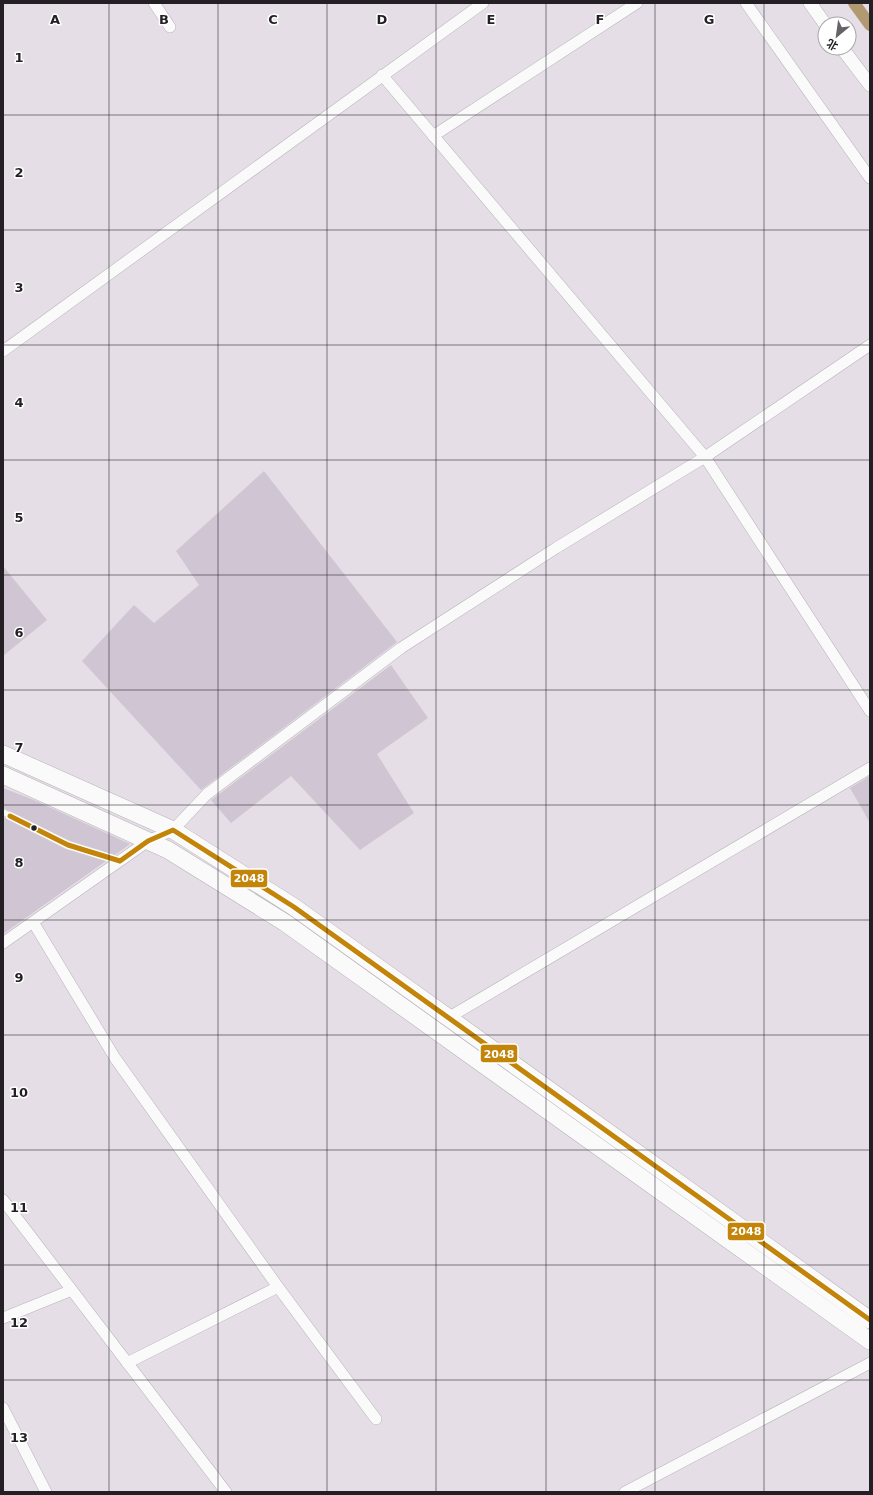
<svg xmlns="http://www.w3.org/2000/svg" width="873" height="1495" viewBox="0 0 873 1495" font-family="'DejaVu Sans','Noto Sans SC',sans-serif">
<rect width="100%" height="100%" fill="#e5dee6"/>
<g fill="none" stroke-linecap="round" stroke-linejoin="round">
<path stroke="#b39972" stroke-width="12" d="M 854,3 L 870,25"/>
</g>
<path fill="#d0c6d3" d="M 264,471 L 397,642 L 201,790 L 82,661 L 134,605 L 154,623 L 199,585 L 176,551 Z
M 3,566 L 47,620 L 3,656 Z
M 391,665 L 428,718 L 377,754 L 414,813 L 360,850 L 291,776 L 231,823 L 211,800 Z
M 870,776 L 870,823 L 850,788 Z
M 3,788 L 34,800 L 130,844 L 115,855 L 70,841 L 3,808 Z
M 3,817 L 66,849 L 106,861 L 3,934 Z"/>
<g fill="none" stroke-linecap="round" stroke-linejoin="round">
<g stroke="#b7b3b8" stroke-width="6">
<path id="service" d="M 3,812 L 68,845 L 119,861"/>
</g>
<g stroke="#b7b3b8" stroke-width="12">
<path id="minor" d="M 154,3 L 170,27
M 746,3 L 870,178
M 382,75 L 705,457 L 870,711
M 433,136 L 637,3
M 3,351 L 483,3
M 33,922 L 115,1058 L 278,1287 L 376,1419
M 3,943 L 148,841 L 173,830 L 207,794 L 401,648 L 556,548 L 705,457 L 870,345
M 448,1018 L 870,768
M 3,1200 L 226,1492
M 3,1318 L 72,1290
M 127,1363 L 278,1287
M 3,1408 L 46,1492
M 625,1492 L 870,1363"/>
</g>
<g stroke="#b7b3b8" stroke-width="14">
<path id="tertiary" d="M 810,3 L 825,24
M 842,48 L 870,85"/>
</g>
<g stroke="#b7b3b8" stroke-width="18">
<path id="primary" d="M 3,754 L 173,830 L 294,907 L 870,1320
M 3,775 L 168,850 L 284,922 L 870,1341"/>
</g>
<use href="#service" stroke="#fbfafb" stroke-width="5.5"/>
<use href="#minor" stroke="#fbfafb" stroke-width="11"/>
<use href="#tertiary" stroke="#fbfafb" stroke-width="13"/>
<use href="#primary" stroke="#fbfafb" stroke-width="17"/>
<g stroke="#fff" stroke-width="8">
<path id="bus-1" d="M 10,816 L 68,845 L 120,861
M 120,861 L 148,841 L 173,830 L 294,907 L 870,1320"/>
</g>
<use href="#bus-1" stroke="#c28409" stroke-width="5"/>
</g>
<path fill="none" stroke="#231f24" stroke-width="1" stroke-opacity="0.55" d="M 109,3 L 109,1492M 218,3 L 218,1492M 327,3 L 327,1492M 436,3 L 436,1492M 546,3 L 546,1492M 655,3 L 655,1492M 764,3 L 764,1492M 3,115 L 870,115M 3,230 L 870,230M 3,345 L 870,345M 3,460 L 870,460M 3,575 L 870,575M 3,690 L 870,690M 3,805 L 870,805M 3,920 L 870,920M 3,1035 L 870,1035M 3,1150 L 870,1150M 3,1265 L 870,1265M 3,1380 L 870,1380"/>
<circle fill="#231f24" stroke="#fff" stroke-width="1.5" cx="34" cy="828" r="3.5"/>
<g font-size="13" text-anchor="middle" font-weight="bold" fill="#231f24" stroke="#fff" stroke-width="3" stroke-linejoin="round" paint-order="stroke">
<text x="55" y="24">A</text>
<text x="164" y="24">B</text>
<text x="273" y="24">C</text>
<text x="382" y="24">D</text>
<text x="491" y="24">E</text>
<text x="600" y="24">F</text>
<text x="709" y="24">G</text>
<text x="19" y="62">1</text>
<text x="19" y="177">2</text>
<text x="19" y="292">3</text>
<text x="19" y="407">4</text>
<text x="19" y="522">5</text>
<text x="19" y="637">6</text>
<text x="19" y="752">7</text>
<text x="19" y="867">8</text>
<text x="19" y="982">9</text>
<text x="19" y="1097">10</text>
<text x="19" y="1212">11</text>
<text x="19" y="1327">12</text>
<text x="19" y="1442">13</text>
</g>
<g stroke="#fff" stroke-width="1.5">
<rect x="230" y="869" width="38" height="19" rx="4" fill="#c28409"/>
<rect x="480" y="1044" width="38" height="19" rx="4" fill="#c28409"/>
<rect x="727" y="1222" width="38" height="19" rx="4" fill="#c28409"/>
</g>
<g font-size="11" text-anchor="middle" font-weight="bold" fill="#fff">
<text x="249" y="882">2048</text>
<text x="499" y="1058">2048</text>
<text x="746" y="1235">2048</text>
</g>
<rect width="873" height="1495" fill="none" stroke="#231f24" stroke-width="8"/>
<g transform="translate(837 36) rotate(209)"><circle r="19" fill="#ffffff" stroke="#a7a5a7"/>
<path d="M0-3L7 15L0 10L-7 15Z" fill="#676268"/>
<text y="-6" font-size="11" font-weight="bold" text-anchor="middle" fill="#231f24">北</text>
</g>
</svg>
